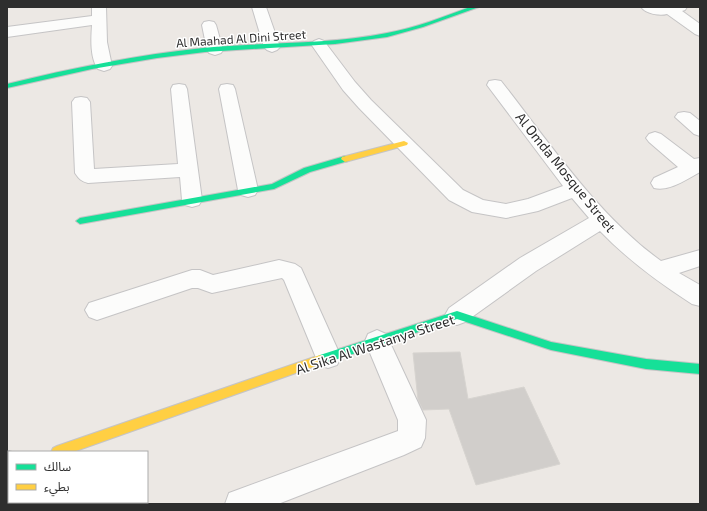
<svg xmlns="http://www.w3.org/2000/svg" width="707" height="511" viewBox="0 0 707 511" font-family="'Exo 2','Noto Sans Arabic',sans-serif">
<rect width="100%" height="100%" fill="#ece8e4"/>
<path fill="#d1cecb" stroke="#d7d4d0" d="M 460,352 L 468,399 L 524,387 L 560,464 L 476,485 L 449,409 L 423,410 L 418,400 L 413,353 Z"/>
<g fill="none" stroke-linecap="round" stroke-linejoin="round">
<g stroke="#c5c4c5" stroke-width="2">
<path id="street" d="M 92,7 L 106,7 L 107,42 L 112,66 L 110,69 L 104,71 L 98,69 C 90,58 91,39 92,25 L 7,37 L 7,27 L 92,16 Z
M 252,7 L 266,7 L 280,47 L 277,50 L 272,52 L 267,50 L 264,47 Z
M 641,7 L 687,7 L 685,10 L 682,11 L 700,24 L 700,36 L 695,34 L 667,14 C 660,16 646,14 641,7 Z
M 209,21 L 214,22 L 216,25 L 223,50 L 221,53 L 215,55 L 209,53 L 207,50 L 202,25 L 204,22 Z
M 319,39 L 324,41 L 355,82 L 371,100 L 463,190 L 483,200 L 506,204 L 528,199 L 563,186 L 487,85 L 489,81 L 495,80 L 501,81 C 549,142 598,216 661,261 L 700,250 L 700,266 L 679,273 L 700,285 L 700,306 L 692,304 C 658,282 628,260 600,231 L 536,271 L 465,322 L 457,325 L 449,322 L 445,315 L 449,308 L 520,258 L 589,218 L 572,198 L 538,211 L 506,218 L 472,212 L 449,200 L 359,108 L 343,90 L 311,44 L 314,41 Z
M 179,84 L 185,85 L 187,89 L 202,200 L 199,205 L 192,207 L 185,205 L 182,200 L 180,177 L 88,183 C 81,181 79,179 75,173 L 72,102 L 75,98 L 81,97 L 87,98 L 90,102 L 94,169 L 178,164 L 171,89 L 173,85 Z
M 227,84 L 233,85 L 235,89 L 258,190 L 255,195 L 248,197 L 241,195 L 238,190 L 219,89 L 221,85 Z
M 684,112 L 690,113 L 700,121 L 700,136 L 694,134 L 675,117 L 678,113 Z
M 655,132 L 661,134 L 694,159 L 700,158 L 700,172 C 687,179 669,192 654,188 L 651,183 L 654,178 L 678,167 L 649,142 L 646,138 L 649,134 Z
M 279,260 L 295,264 L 301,268 L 341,357 L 337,365 L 328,368 L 319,365 L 284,280 L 282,278 L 212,293 L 198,288 L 192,288 L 97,320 L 89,317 L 85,310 L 89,303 L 192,270 L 200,270 L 213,275 Z
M 377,330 L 386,334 L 426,420 L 425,438 L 421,447 L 404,455 L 278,504 L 225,504 L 229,493 L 398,431 L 398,420 L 365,341 L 368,334 Z
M 9,451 L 12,452 L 9,452 L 9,479 L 7,480 L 7,452 Z
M 38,502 L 68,502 L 68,504 L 38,504 Z"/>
</g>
<g stroke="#c5c4c5" stroke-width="2">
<path id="fast" d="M 470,7 L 479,7 L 423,27 L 387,37 L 335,44 L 205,52 L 157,58 L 92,69 L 7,88 L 7,84 C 72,68 137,55 203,48 C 264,42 326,45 387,33 C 415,28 443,17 470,7 Z
M 345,156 L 349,159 L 348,161 L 310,172 L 274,189 L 80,224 L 76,221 L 80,218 L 272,184 L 304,168 Z
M 457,311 L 551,342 L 646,359 L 700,364 L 700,374 L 646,369 L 551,350 L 457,319 L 320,365 L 316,363 L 315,360 L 316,357 L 320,355 Z"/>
</g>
<g stroke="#c5c4c5" stroke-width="2">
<path id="slow" d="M 404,141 L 408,143 L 407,145 L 345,162 L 341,159 L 342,157 Z
M 320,355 L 324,357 L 325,360 L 324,363 L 73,452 L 51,452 L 53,448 L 57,446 Z"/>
</g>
<use href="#street" fill="#fcfcfb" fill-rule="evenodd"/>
<use href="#fast" fill="#16e098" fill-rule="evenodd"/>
<use href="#slow" fill="#ffcf43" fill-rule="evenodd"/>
</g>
<g text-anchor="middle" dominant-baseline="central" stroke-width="3" stroke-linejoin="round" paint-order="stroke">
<g font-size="12" fill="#2e2e2e" stroke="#fff">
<text transform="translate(241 38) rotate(-4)">Al Maahad Al Dini Street</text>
</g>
<g font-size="14" fill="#2e2e2e" stroke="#fff">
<text transform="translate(566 172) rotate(51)">Al Omda Mosque Street</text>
<text transform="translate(375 344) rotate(-18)">Al Sika Al Wastanya Street</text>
</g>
</g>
<rect width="707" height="511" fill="none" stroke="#2e2e2e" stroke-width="16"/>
<rect x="8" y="451" width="140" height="52" fill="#ffffff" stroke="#ababab"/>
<rect x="16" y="464" width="20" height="6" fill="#16e098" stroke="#ababab"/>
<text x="44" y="471" font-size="12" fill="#2e2e2e">سالك</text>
<rect x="16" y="484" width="20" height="6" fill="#ffcf43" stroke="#ababab"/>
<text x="44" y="491" font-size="12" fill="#2e2e2e">بطيء</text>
</svg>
